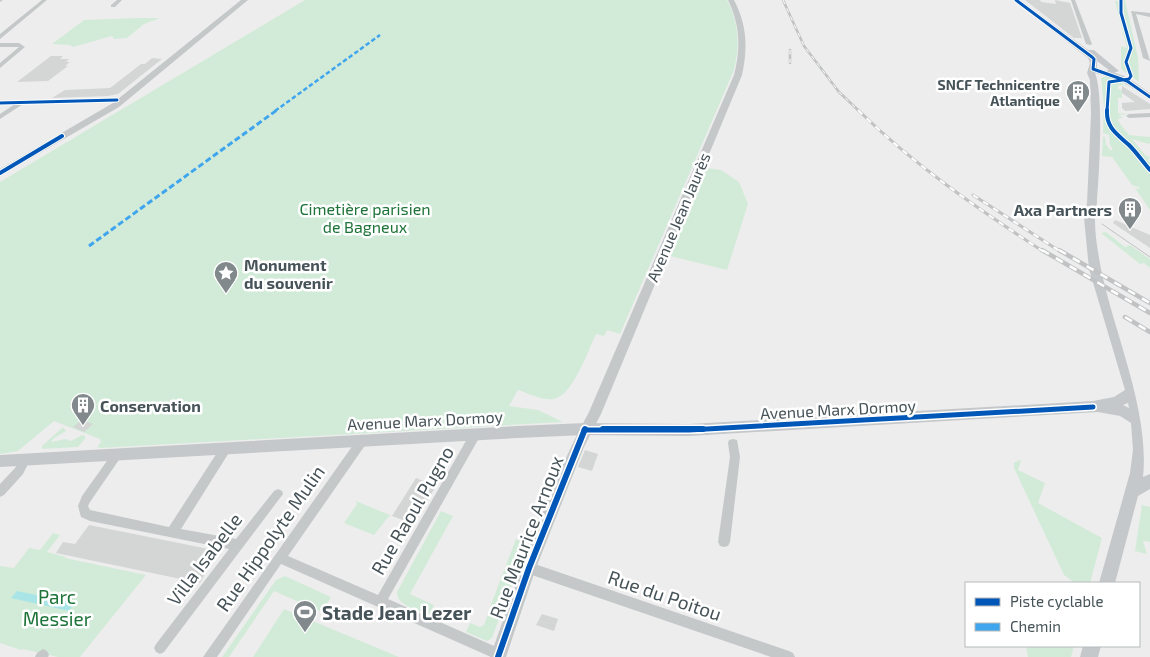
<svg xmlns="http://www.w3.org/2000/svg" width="1150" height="657" viewBox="0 0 1150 657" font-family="'Exo 2',sans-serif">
<rect width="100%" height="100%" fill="#eeeded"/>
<path fill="#d2ebd8" d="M 305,0 L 727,0 C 739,23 740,46 734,70 L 620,334 L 607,330 L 604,336 L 596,334 C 588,351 574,391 557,398 C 546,403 528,393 518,390 L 509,406 L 538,410 L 563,422 L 101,448 L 97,447 L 101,442 L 100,439 L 54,421 L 18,451 L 0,454 L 0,182 Z
M 1125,0 L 1138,58 L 1139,82 L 1121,69 L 1121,46 L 1127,48 L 1115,1 Z
M 137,18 L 160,18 L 144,24 L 127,38 L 114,39 L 112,36 L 73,47 L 70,45 L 52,44 L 84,20 Z
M 1106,76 L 1115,78 L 1128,87 L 1123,85 L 1118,86 L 1118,89 L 1122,90 L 1122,98 L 1118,98 L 1118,113 L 1130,114 L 1119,115 L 1123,118 L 1119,118 L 1118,121 L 1129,135 L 1150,137 L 1150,143 L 1148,144 L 1132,139 L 1146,156 L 1150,157 L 1148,160 L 1150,162 L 1150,210 L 1135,188 L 1140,189 L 1139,187 L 1132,185 L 1112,157 L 1102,156 L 1103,137 L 1105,137 L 1106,144 L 1110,150 L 1113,150 L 1110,145 L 1109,135 L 1103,133 L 1104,107 L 1101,78 Z
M 706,168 L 721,170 L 739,182 L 748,204 L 727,270 L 670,256 Z
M 1106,232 L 1125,247 L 1130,245 L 1150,259 L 1150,268 L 1144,263 L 1140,264 L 1101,233 Z
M 63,427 L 66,431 L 53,439 L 51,442 L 65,439 L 71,441 L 82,435 L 85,436 L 85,439 L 78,447 L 42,449 L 42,446 Z
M 1019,460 L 1021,460 L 1018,470 L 1045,483 L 1038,503 L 1102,538 L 1090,583 L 1075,583 L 1064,575 L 1014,468 L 1014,463 Z
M 356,501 L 392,516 L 389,516 L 374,535 L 344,523 L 357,504 Z
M 1142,505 L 1150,507 L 1150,542 L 1143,541 L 1147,554 L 1135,551 Z
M 441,511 L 453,516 L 410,594 L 434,605 L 429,615 C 418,610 397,606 397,592 Z
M 53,533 L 60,535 L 47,552 L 66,557 L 65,558 L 146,575 L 80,657 L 58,657 L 23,649 L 21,650 L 0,643 L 0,566 L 14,568 L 29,548 L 40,550 Z
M 516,539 L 527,544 L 502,612 L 490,607 Z
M 285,576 L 331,597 L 322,612 L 274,591 L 229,657 L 222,657 L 276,580 Z
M 284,609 L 399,657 L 253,657 Z
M 488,614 L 499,619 L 492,638 L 487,641 L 466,632 L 470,623 L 480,627 L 484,625 Z
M 1026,646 L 1074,646 L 1071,657 L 1028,657 Z"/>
<path fill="#a9e5e7" d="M 17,591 L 75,603 L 69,611 L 11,598 Z"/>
<path fill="#d4d5d5" d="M 1025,0 L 1040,0 L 1041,2 L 1056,4 L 1055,0 L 1070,3 L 1082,38 L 1074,38 Z
M 51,56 L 63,56 L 60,59 L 69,59 L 66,62 L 70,62 L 65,66 L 68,66 L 48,81 L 17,82 Z
M 152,58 L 162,59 L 118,94 L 108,96 L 52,98 L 65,90 L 110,88 L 141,64 L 145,64 Z
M 1122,86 L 1150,104 L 1150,109 L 1125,111 L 1122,108 L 1122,103 L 1135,102 L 1122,93 Z
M 1115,220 L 1150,235 L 1150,248 L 1113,223 Z
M 82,420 L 93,424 L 84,432 L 73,427 Z
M 585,450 L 598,454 L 592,471 L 578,467 Z
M 416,478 L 436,486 L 414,524 L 392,516 Z
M 89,525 L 184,544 L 218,551 L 200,583 L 56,553 L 63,542 L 75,544 Z
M 542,614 L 558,619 L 554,631 L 536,625 Z"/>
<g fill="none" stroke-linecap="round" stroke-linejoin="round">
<path fill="#c4c8c9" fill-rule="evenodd" d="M 0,0 L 3,0 L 0,2 Z
M 42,0 L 47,0 L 0,39 L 0,34 Z
M 117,0 L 122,0 L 115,7 L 111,7 L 111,5 Z
M 1071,0 L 1075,0 L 1092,44 L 1091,45 L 1086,44 Z
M 1131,11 L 1150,13 L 1150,17 L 1136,14 L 1150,61 L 1143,58 Z
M 0,43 L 19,43 L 25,47 L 0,68 L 0,63 L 19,47 L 0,47 Z
M 117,98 L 119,99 L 119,101 L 23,104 L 0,119 L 0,114 L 15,104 L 0,105 L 0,101 Z
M 1150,113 L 1150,117 L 1129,118 L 1126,116 L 1129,114 Z
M 475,431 L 479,432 L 480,435 L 479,438 L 388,599 L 503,650 L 505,654 L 504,657 L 491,657 L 281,564 L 217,657 L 203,657 L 358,438 L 362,437 L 366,438 L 367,441 L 366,444 L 288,556 L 378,595 L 471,432 Z
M 733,439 L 737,440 L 740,457 L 730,542 L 728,546 L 724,547 L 720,546 L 718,542 L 730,457 L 728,443 L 729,440 Z
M 226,444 L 230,445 L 231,448 L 230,451 L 181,529 L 236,539 L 274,491 L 278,489 L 282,491 L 283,494 L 164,652 L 160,654 L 156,652 L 154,648 L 156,644 L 229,549 L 90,521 L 81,517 L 78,506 L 82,496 L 114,451 L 118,450 L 122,451 L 123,454 L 90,502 L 88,506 L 90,510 L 169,527 L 222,445 Z
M 25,455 L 29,457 L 30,460 L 23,474 L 4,495 L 0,497 L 0,484 L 15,468 L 21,457 Z
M 529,562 L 789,651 L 793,653 L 795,657 L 771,657 L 529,574 L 525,572 L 523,568 L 525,564 Z
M 43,649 L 47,651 L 49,655 L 48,657 L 35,657 L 37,653 Z"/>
<path fill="#c4c8c9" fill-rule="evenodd" d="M 241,0 L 248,0 L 119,107 L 0,176 L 0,169 L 113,103 Z
M 728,0 L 734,0 C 747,25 748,48 742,75 L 601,414 L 584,447 L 536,568 L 506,657 L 490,657 C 519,576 548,487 589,412 L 734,75 C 741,48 740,25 728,0 Z
M 1106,72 C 1122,71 1138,85 1150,93 L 1150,99 L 1124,83 L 1106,76 Z"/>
<path fill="#c5c8ca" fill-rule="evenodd" d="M 1013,0 L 1020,0 L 1088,50 L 1094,50 L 1119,71 L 1106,76 L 1095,73 C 1104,94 1099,175 1097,201 C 1097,207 1094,214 1095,220 C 1095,236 1098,253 1101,269 C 1114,333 1150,411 1143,477 L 1150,474 L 1150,489 L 1138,496 L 1115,583 L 1099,583 L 1130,473 L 1133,450 L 1131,423 L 1120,416 L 1098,412 L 689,436 L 585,435 L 517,438 L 0,467 L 0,455 L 517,426 L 585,423 L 689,424 L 1093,401 L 1114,397 L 1125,390 L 1089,269 L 1084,218 L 1087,203 L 1091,114 L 1090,80 L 1087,73 L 1090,63 L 1088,58 ZM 1097,61 L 1109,70 L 1106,71 L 1097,68 ZM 1128,403 L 1129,408 L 1123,405 Z
M 1083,646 L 1101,646 L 1098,657 L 1080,657 Z"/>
<path stroke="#c0c2c4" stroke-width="1" d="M 1102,224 L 1150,257"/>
<g stroke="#c0c2c4" stroke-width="2.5">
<path id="rail-far2" d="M 783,0 L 804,46 L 839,92 L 859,111
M 790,50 L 790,63"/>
</g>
<g stroke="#c0c2c4" stroke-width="3">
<path id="rail-far1" d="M 858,110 C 914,165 978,209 1044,252
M 973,195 L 1061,252"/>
</g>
<g stroke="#c0c2c4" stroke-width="4.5">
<path id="rail" d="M 1042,250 L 1150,313
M 1059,250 L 1150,303
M 1125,317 L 1150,332"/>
</g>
<use href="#rail-far2" stroke="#fff" stroke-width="1" stroke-dasharray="4.5" stroke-linecap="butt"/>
<use href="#rail-far1" stroke="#fff" stroke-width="2" stroke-dasharray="6" stroke-linecap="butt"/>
<use href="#rail" stroke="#fff" stroke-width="2.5" stroke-dasharray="8" stroke-linecap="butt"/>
<path stroke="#3fa5ed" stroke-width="2.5" stroke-dasharray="4.5 2.5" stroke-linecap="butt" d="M 275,111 L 380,35"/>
<path stroke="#3fa5ed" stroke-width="3" stroke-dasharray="6 3" stroke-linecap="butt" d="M 89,246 L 277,110"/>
<g stroke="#fff" stroke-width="5">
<path id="cycleway-far3" d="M 1016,0 L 1092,57 L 1094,59 L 1093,69 L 1127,81 L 1150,97
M 0,103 L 117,100
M 1107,111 L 1109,82 L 1129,79 L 1131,76 L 1126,62 L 1131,48 L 1121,13 L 1121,0"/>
</g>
<g stroke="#fff" stroke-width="6">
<path id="cycleway-far2" d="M 1107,110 C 1106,128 1117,134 1129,145 C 1137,153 1143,162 1150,170
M 0,173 L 62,136"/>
</g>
<g stroke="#fff" stroke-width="8">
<path id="cycleway-far1" d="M 584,430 L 689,430 L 1093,407"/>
</g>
<g stroke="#fff" stroke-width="9">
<path id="cycleway" d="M 603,429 L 703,429
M 498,657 L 529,568 L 585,429"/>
</g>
<use href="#cycleway-far3" stroke="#0057b8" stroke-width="3"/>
<use href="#cycleway-far2" stroke="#0057b8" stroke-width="4"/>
<use href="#cycleway-far1" stroke="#0057b8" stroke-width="5"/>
<use href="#cycleway" stroke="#0057b8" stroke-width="6"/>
</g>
<defs>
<g id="building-pin" transform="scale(1.25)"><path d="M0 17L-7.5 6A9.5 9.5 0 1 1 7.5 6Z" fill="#81898c" stroke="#fff"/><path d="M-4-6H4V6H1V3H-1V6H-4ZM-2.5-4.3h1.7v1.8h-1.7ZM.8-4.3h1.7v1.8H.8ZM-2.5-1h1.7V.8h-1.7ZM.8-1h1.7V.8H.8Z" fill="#fff"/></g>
<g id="sight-pin" transform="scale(1.25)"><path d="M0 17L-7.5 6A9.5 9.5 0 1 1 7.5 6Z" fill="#81898c" stroke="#fff"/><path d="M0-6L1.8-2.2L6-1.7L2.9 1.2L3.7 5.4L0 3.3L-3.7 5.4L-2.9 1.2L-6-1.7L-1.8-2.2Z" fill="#fff"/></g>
<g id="stadium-pin" transform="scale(1.25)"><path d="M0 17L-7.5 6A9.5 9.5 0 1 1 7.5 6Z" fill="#81898c" stroke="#fff"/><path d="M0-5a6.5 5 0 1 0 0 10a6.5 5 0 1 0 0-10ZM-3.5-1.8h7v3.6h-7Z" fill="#fff"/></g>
</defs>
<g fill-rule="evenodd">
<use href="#building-pin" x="1078" y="92"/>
<use href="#building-pin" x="1130" y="209"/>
<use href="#sight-pin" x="226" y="273"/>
<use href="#building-pin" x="83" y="405"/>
<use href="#stadium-pin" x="305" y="612"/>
</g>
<g text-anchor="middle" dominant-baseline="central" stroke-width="5" stroke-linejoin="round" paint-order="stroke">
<g font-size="14" font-weight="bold" fill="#465358" stroke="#fff" text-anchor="end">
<text x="1060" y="84">SNCF Technicentre<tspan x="1060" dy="16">Atlantique</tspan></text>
</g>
<g font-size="16" fill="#1d7338" stroke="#fff">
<text x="365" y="208">Cimetière parisien<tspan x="365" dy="18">de Bagneux</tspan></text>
</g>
<g font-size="16" font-weight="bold" fill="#465358" stroke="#fff" text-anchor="start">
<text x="1112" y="209" text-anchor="end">Axa Partners</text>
<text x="244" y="264">Monument<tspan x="244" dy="18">du souvenir</tspan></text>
<text x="100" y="405">Conservation</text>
</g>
<g font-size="16" fill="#465358" stroke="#fff">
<text transform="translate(678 217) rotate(-67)">Avenue Jean Jaurès</text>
<text transform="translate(838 409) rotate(-3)">Avenue Marx Dormoy</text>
<text transform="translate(425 420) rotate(-3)">Avenue Marx Dormoy</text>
</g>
<g font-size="19" fill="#465358" stroke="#fff">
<text transform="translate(412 510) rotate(-60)">Rue Raoul Pugno</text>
<text transform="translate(526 537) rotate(-69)">Rue Maurice Arnoux</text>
<text transform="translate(270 538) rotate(-55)">Rue Hippolyte Mulin</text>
<text transform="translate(204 559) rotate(-53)">Villa Isabelle</text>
<text transform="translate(665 595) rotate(19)">Rue du Poitou</text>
</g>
<g font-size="19" fill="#1d7338" stroke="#fff">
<text x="57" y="596">Parc<tspan x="57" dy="22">Messier</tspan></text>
</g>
<g font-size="19" font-weight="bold" fill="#465358" stroke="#fff" text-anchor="start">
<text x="322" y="612">Stade Jean Lezer</text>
</g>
</g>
<rect x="965" y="582" width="175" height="65" fill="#ffffff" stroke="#b5babc"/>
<rect x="975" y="598" width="25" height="8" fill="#0057b8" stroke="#b5babc"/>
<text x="1010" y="607" font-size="15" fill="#465358">Piste cyclable</text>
<rect x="975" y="623" width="25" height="8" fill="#3fa5ed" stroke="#b5babc"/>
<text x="1010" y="632" font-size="15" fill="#465358">Chemin</text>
</svg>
